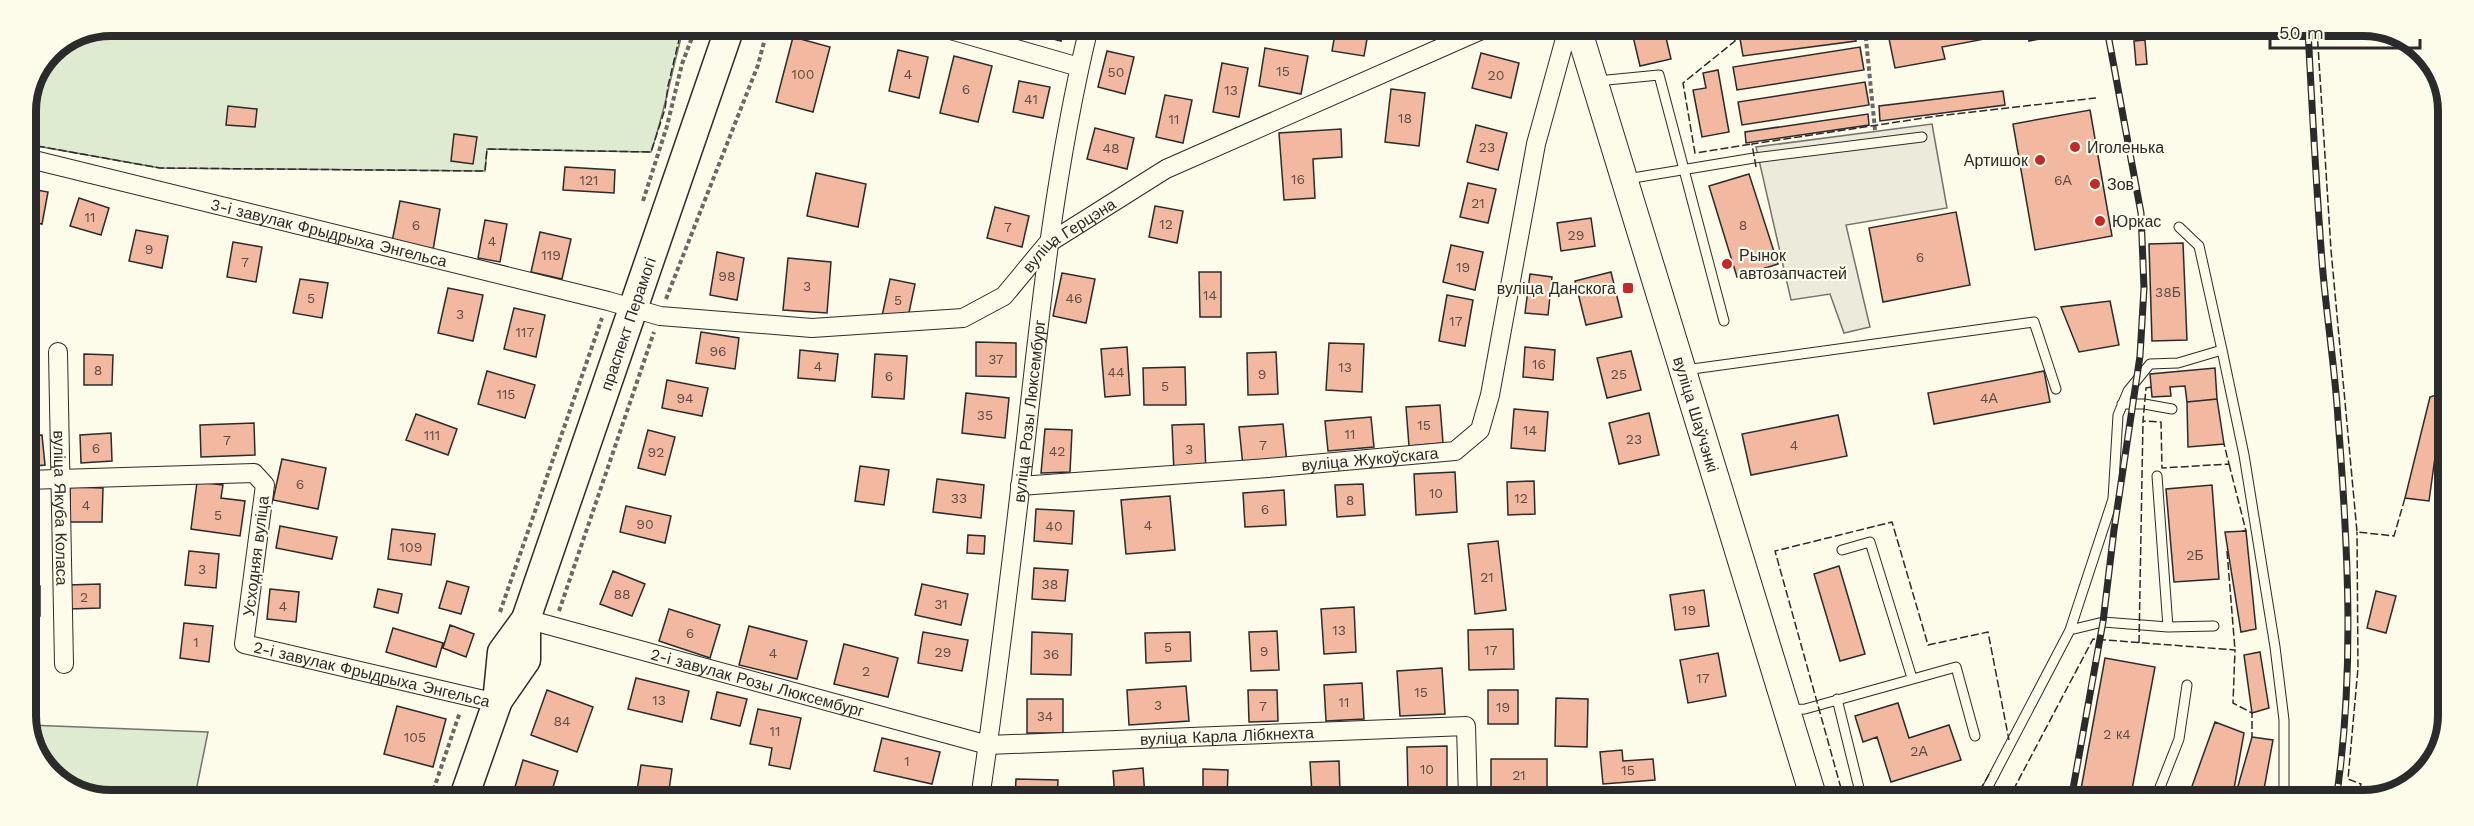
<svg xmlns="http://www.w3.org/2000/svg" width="2474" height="826" viewBox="0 0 2474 826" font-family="'Work Sans',sans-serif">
<rect width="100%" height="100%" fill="#fdfbea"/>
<path fill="#deebd1" stroke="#74746e" stroke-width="1.5" d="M 111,26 L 427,26 L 467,31 L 468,26 L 684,27 C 672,69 665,111 651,152 L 487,149 L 485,171 L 160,168 L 26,144 L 26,106 L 51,50 Z
M 28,725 L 208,732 L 195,796 L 84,796 L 43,767 Z"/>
<path fill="#eceadb" stroke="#74746e" stroke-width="1.5" d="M 1932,124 L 1947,208 L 1846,225 L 1870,327 L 1844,333 L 1830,294 L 1791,300 L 1756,147 Z"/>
<path fill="#f2b8a0" stroke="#2b2b2b" stroke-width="1.5" d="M 1036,27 L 1064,27 L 1061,41 L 1034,34 Z
M 1336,28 L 1369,28 L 1364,56 L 1332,51 Z
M 1631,28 L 1664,29 L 1671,59 L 1640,66 Z
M 1771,29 L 1854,29 L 1856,41 L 1743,56 L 1739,33 Z
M 1887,29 L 2027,29 L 2027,31 L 1942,47 L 1945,59 L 1895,68 Z
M 2027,29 L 2080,29 L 2080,31 L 2029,41 Z
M 793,37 L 830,47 L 813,112 L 776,102 Z
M 2145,40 L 2147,64 L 2136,65 L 2134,41 Z
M 1860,47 L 1864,70 L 1737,90 L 1733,67 Z
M 1265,48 L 1308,56 L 1301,94 L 1259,86 Z
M 898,50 L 928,57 L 919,98 L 889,91 Z
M 1107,51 L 1134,57 L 1125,94 L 1098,87 Z
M 1481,53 L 1519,63 L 1511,98 L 1472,88 Z
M 954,56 L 992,66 L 978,122 L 940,113 Z
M 1222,63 L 1248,68 L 1239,117 L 1213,112 Z
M 1718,70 L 1729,132 L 1702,137 L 1693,90 L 1706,88 L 1703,73 Z
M 1019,81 L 1050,87 L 1043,118 L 1013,112 Z
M 1865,82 L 1869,105 L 1742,125 L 1738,102 Z
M 1391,89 L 1425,93 L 1419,146 L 1385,142 Z
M 2003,91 L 2005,105 L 1880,121 L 1879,106 Z
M 1165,95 L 1192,100 L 1183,143 L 1156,137 Z
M 228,106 L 257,109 L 255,127 L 226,125 Z
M 2090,110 L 2112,236 L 2035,250 L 2013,124 Z
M 1868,114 L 1869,125 L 1746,143 L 1745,132 Z
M 1476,125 L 1507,133 L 1498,170 L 1467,162 Z
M 1095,128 L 1134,138 L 1127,169 L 1087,159 Z
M 1341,129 L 1342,157 L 1313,159 L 1315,198 L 1284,200 L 1279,133 Z
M 454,134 L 477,137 L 473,164 L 451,161 Z
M 565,167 L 615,170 L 614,193 L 563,190 Z
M 816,173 L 866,184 L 858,227 L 807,216 Z
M 1749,174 L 1778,264 L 1737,277 L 1709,186 Z
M 1468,183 L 1496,189 L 1488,223 L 1460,217 Z
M 26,188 L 48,192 L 42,224 L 26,221 Z
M 79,198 L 109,208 L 101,235 L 70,226 Z
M 400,201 L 440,209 L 433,250 L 392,242 Z
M 1155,206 L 1183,211 L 1177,243 L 1149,237 Z
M 995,207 L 1029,216 L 1022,247 L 987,238 Z
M 1956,212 L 1970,285 L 1883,302 L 1869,228 Z
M 1591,218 L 1595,246 L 1561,251 L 1557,223 Z
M 485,220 L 507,224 L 500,262 L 478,258 Z
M 136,230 L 168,236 L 162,268 L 129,261 Z
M 540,232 L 571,239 L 562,279 L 531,272 Z
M 233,242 L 262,247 L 256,282 L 227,277 Z
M 2183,243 L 2187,340 L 2152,341 L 2149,244 Z
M 1451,245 L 1483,252 L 1475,290 L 1443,282 Z
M 717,252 L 744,258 L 737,300 L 710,295 Z
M 788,258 L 831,262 L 827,313 L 783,310 Z
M 1199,272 L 1221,272 L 1221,317 L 1200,317 Z
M 1611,272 L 1622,317 L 1586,325 L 1575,281 Z
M 1062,273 L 1095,279 L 1086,323 L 1053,316 Z
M 1530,274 L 1552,277 L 1548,315 L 1525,313 Z
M 300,279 L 328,283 L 322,318 L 293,313 Z
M 890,279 L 915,284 L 907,322 L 882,316 Z
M 448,288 L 483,295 L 473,341 L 438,333 Z
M 1447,295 L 1473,300 L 1465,346 L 1439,341 Z
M 2110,301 L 2119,345 L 2079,352 L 2061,307 Z
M 514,308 L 545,315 L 536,357 L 504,349 Z
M 701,332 L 739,338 L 735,369 L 696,363 Z
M 976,342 L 1016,343 L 1016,377 L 976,376 Z
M 1329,343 L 1364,344 L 1362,392 L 1326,390 Z
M 1127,347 L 1130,395 L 1105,397 L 1101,349 Z
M 1525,347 L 1555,350 L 1553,380 L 1523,377 Z
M 800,350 L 838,354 L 835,381 L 798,378 Z
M 1631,351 L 1641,390 L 1607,398 L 1597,358 Z
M 1276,352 L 1278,394 L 1248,395 L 1247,353 Z
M 84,354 L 113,355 L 112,385 L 84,385 Z
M 875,354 L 907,356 L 904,399 L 872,397 Z
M 1185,367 L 1186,405 L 1144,405 L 1143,368 Z
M 2215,368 L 2217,399 L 2187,402 L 2185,386 L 2170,387 L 2171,396 L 2152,397 L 2150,374 Z
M 487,371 L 535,385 L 525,418 L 478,404 Z
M 2044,371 L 2050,402 L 1934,424 L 1928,393 Z
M 667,380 L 708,388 L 702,416 L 662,408 Z
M 2444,392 L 2429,501 L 2405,498 L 2430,397 Z
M 966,393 L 1009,398 L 1005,438 L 962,433 Z
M 2217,399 L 2224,444 L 2188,447 L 2187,402 Z
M 1440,405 L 1443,443 L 1409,446 L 1406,407 Z
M 1514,409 L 1548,412 L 1545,451 L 1511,448 Z
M 1649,413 L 1659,455 L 1619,464 L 1609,423 Z
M 416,414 L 457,429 L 448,455 L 406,440 Z
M 1838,415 L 1847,456 L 1751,475 L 1742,434 Z
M 1371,417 L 1374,447 L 1328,451 L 1325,421 Z
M 254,423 L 255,455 L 201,457 L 200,425 Z
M 1204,424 L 1206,472 L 1174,473 L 1172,425 Z
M 1283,424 L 1287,463 L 1243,466 L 1239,427 Z
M 1045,429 L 1072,430 L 1070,472 L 1041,473 Z
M 648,430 L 675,437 L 665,475 L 638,468 Z
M 111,433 L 112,461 L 81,463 L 80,435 Z
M 42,435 L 45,465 L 26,467 L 26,436 Z
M 282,459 L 326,468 L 318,509 L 273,500 Z
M 860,466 L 889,470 L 884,505 L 855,501 Z
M 1455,472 L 1457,512 L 1416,515 L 1414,474 Z
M 937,479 L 984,485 L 981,518 L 933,512 Z
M 1534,481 L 1535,514 L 1508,515 L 1507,482 Z
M 197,482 L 223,485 L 221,498 L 245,501 L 240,536 L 191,529 Z
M 1363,484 L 1365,515 L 1337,517 L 1335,485 Z
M 2212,485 L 2219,579 L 2174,582 L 2166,489 Z
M 70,487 L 103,488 L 102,522 L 70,522 Z
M 1284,490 L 1286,525 L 1245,527 L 1243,493 Z
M 26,493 L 37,493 L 37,532 L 26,532 Z
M 1170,496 L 1175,550 L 1126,554 L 1121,500 Z
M 626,506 L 671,516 L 665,543 L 620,532 Z
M 1036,509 L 1074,511 L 1072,544 L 1034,541 Z
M 280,526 L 337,537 L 332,559 L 276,548 Z
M 392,529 L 435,534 L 431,565 L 388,559 Z
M 2246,531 L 2256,629 L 2241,632 L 2225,532 Z
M 968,535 L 985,536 L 984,554 L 967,553 Z
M 1498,541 L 1506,610 L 1475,614 L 1468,544 Z
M 189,551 L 219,554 L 216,588 L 185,585 Z
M 1839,566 L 1865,654 L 1840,661 L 1814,574 Z
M 1034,568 L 1068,570 L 1065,601 L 1032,599 Z
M 613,571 L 645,584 L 632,616 L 600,604 Z
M 447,581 L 469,587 L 461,614 L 439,608 Z
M 100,584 L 100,608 L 69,609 L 68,585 Z
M 922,584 L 968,594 L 961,625 L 915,615 Z
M 40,586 L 40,616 L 26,616 L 26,587 Z
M 270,589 L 299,592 L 296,622 L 267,619 Z
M 378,589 L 402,594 L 398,613 L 374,607 Z
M 1704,590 L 1709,626 L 1675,630 L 1670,595 Z
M 2376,591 L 2396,596 L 2386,633 L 2367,628 Z
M 1354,607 L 1356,652 L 1324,654 L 1321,609 Z
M 669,609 L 720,625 L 710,658 L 659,641 Z
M 184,623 L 213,626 L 209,662 L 180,658 Z
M 450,625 L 474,634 L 466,657 L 443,648 Z
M 749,626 L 807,641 L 797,679 L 739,665 Z
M 393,628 L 443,643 L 436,667 L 386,652 Z
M 1513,629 L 1514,669 L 1469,670 L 1468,630 Z
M 1277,631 L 1279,670 L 1251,671 L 1249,632 Z
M 923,632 L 968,640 L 962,671 L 918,663 Z
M 1032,632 L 1072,634 L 1071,675 L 1031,674 Z
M 1190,632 L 1191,661 L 1146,663 L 1145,633 Z
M 844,644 L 898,658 L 888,697 L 834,684 Z
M 2260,652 L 2269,708 L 2252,713 L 2244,655 Z
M 1718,653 L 1726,696 L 1688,703 L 1680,660 Z
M 2105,658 L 2155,667 L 2130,800 L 2079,800 Z
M 1442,668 L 1445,714 L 1400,716 L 1397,671 Z
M 636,678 L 689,691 L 682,722 L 628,709 Z
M 1362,683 L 1364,719 L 1326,721 L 1324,685 Z
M 1186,686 L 1189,721 L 1129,725 L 1127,690 Z
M 547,690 L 593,707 L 577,752 L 531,735 Z
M 1248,690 L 1277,690 L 1278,721 L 1249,722 Z
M 1488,690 L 1518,690 L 1518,724 L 1488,724 Z
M 717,692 L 747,699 L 740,726 L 711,719 Z
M 1556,698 L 1588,699 L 1587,747 L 1555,746 Z
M 1027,699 L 1063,699 L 1063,733 L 1027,733 Z
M 1898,703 L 1909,738 L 1949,725 L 1961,760 L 1891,782 L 1877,737 L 1863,742 L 1855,716 Z
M 397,706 L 446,719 L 433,767 L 384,754 Z
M 758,709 L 801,718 L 790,769 L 769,765 L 772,748 L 750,744 Z
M 2215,722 L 2244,733 L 2232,800 L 2223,800 L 2191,789 Z
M 2252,737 L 2273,740 L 2262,800 L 2234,800 Z
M 882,738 L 940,752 L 932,784 L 874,771 Z
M 1447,746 L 1447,792 L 1408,793 L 1407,747 Z
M 1622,750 L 1623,761 L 1653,759 L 1655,780 L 1603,784 L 1600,752 Z
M 1491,759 L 1547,759 L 1547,791 L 1491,792 Z
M 523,760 L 558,771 L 550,797 L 512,797 Z
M 1339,761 L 1340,793 L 1312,794 L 1310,762 Z
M 641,765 L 672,769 L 668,797 L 636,797 Z
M 1143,768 L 1145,798 L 1115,798 L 1113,771 Z
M 1203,769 L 1228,770 L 1227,798 L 1203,798 Z
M 1016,779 L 1058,780 L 1057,798 L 1015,798 Z
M 2187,788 L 2191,789 L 2223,800 L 2183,800 Z
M 1747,790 L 1748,799 L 1697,799 L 1696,793 Z
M 704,791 L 741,796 L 741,797 L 704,797 Z"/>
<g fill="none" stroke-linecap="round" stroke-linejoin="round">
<g stroke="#2b2b2b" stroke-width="11">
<path id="lane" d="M 1597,81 L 1659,75 L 1724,321
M 1627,179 L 1754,158 L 1922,137
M 2179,227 L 2199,246 L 2222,350
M 1685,370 L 2034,322 L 2056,389
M 2122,404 L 2144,404 L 2172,409
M 2157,476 L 2168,627
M 1842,550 L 1870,542 L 1912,678
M 2070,630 L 2113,499 L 2118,415 L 2128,391 L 2150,364 L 2178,363 L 2222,350 L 2244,455 L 2275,647 L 2284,720 L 2284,800
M 1837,699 L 1862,800
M 1790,710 L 1805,709 L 1956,667 L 1975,736
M 1981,800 L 2070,630 L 2103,622 L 2168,627 L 2214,626
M 2155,800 L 2179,739 L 2187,685"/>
</g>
<g stroke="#2b2b2b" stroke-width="20">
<g id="street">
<path d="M 940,27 L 1079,67"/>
<path id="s1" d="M 26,158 L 608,301 L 660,316 L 812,328 L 963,318 L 1004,296 L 1047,244 L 1166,169 L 1486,28"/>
<path id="s2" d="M 58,352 L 64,664"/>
<path id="s3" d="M 26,480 L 254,473 L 265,485 L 244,644 L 497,703"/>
<path id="s4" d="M 1020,486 L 1268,468 L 1455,451 L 1480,430 L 1490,395 L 1536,144 L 1568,28"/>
<path id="s5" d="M 526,619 L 988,745 L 1466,726 L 1468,799"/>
<path id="s6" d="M 980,798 C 998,679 1012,558 1026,439 C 1041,301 1056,163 1089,27"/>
</g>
</g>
<g stroke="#2b2b2b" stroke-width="28">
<g id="secondary">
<path id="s7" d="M 1578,28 L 1814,799"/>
</g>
</g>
<g stroke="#2b2b2b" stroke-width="31">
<g id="primary">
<path d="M 499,699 L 526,660 L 526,619"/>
<path id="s8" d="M 464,797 L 497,703 L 502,652 L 526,619 L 730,27"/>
</g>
</g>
<path stroke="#6a6964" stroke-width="4" stroke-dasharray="4.5 3" stroke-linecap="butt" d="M 1865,29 L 1875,130
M 643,201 L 667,126 L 682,64 L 696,27
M 666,299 L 758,65 L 768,27
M 559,611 L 654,332
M 500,612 L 602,318
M 431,797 L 460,712"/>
<use href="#lane" stroke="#fdfbea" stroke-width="9"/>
<use href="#street" stroke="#fdfbea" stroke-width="18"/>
<use href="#secondary" stroke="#fdfbea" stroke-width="26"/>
<use href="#primary" stroke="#fdfbea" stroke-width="28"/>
<g stroke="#2b2b2b" stroke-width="7">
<path id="rail" d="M 2308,30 C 2312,107 2316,184 2322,261 C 2326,314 2335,367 2338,419 C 2348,546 2355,675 2336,800
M 2071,800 L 2103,622 L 2114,530 L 2140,356 L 2144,288 L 2141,213 L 2107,29"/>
</g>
<use href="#rail" stroke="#fdfbea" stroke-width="4.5" stroke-dasharray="14" stroke-linecap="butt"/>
<path stroke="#2b2b2b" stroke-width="1.5" stroke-dasharray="8 3" stroke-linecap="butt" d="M 1732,29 L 1735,41 L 1683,83 L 1695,153 L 1752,144
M 2317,30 L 2331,250 L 2357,532 L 2394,536 L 2405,498
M 26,144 L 160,168 L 485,171 L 487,149 L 651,152 L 665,109 L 668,86 L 682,27
M 1756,167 L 1752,144 L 1937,116 L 2096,98
M 2151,387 L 2146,388 L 2143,421 L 2161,422 L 2162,468 L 2229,464 L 2224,444
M 2229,464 L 2246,531 L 2242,531
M 2227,551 L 2235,650
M 2139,643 L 2143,421
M 1844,799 L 1775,551 L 1892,522 L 1928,645 L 1988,632 L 2009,740
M 1974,800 L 1991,771
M 2008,800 L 2093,639 L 2235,650 L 2233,703 L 2252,713 L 2252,737
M 2356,800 L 2361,784 L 2348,779 L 2358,668 L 2357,532"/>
</g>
<g fill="#c62828" stroke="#fdfbea" stroke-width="2">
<circle cx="2075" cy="147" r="6"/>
<circle cx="2040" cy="160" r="6"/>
<circle cx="2095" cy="184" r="6"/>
<circle cx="2100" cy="221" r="6"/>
<circle cx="1727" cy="264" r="6"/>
<rect x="1622" y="282" width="12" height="12" rx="3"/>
</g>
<g text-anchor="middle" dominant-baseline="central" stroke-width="4.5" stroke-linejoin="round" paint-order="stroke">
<g font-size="14" fill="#5d4e48">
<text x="1283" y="71">15</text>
<text x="1116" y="72">50</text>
<text x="803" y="74">100</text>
<text x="908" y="74">4</text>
<text x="1496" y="75">20</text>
<text x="966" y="89">6</text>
<text x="1231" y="90">13</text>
<text x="1031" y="99">41</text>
<text x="1405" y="118">18</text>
<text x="1174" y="119">11</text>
<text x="1487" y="147">23</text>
<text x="1111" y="148">48</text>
<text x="1298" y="179">16</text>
<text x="589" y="180">121</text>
<text x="2063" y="180">6А</text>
<text x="1478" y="203">21</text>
<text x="90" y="217">11</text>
<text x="1166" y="224">12</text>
<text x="416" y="225">6</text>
<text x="1743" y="225">8</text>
<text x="1008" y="227">7</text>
<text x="1576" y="235">29</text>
<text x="492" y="241">4</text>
<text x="149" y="249">9</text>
<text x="551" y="255">119</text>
<text x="1920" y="257">6</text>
<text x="245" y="262">7</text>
<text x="1463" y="267">19</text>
<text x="727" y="276">98</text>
<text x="807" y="286">3</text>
<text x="2168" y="292">38Б</text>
<text x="1210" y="295">14</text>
<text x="311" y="298">5</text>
<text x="1074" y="298">46</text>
<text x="898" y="300">5</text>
<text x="460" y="314">3</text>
<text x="1456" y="321">17</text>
<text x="525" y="332">117</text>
<text x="718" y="351">96</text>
<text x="996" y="359">37</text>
<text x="1539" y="364">16</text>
<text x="818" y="366">4</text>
<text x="1345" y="367">13</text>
<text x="98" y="370">8</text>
<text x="1116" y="372">44</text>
<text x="1262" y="374">9</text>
<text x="1619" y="374">25</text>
<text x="889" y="376">6</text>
<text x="1165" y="386">5</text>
<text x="506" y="394">115</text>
<text x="685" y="398">94</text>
<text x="1989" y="398">4А</text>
<text x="985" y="415">35</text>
<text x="1424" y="425">15</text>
<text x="1530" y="430">14</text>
<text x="1350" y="434">11</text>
<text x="432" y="435">111</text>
<text x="1634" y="439">23</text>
<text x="227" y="440">7</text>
<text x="1263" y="445">7</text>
<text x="1794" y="445">4</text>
<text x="96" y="448">6</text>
<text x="1189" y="449">3</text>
<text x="1057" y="451">42</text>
<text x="656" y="452">92</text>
<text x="300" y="484">6</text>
<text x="1436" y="493">10</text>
<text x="959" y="498">33</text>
<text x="1521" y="498">12</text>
<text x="1350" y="500">8</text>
<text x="86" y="505">4</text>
<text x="1265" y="509">6</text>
<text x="218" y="515">5</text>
<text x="645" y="524">90</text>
<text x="1148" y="525">4</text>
<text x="1054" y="526">40</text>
<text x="411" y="547">109</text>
<text x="2195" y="555">2Б</text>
<text x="202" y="569">3</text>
<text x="1487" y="577">21</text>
<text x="1050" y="584">38</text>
<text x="622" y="594">88</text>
<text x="84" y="597">2</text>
<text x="941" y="604">31</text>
<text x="283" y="606">4</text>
<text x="1689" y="610">19</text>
<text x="1339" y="630">13</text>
<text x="690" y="633">6</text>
<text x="196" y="642">1</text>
<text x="1168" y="647">5</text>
<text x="1491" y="650">17</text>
<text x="1264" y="651">9</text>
<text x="943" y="652">29</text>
<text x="773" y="653">4</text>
<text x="1051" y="654">36</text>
<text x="866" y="671">2</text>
<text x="1703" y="678">17</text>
<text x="1421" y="692">15</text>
<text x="659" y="700">13</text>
<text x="1344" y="702">11</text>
<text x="1158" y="705">3</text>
<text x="1263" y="706">7</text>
<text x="1503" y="707">19</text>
<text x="1045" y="716">34</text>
<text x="562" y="721">84</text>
<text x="775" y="731">11</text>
<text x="2117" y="734">2 к4</text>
<text x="415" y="737">105</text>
<text x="1919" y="751">2А</text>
<text x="907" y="761">1</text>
<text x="1427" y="769">10</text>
<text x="1628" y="770">15</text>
<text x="1519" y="775">21</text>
</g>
<g font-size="16" fill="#2b2b2b" stroke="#fdfbea" text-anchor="start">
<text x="2087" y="147">Иголенька</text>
<text x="2028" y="160" text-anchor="end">Артишок</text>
<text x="2107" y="184">Зов</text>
<text x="2112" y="221">Юркас</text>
<text x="1739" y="255">Рынок<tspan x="1739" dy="18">автозапчастей</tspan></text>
<text x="1616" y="288" text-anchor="end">вуліца Данскога</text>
</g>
<g font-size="16" fill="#2b2b2b" stroke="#fdfbea">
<text stroke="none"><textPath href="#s1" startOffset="312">3-і завулак Фрыдрыха Энгельса</textPath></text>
<text stroke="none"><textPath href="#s1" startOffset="1094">вуліца Герцэна</textPath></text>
<text stroke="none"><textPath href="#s8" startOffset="504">праспект Перамогі</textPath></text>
<text stroke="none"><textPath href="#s6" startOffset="390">вуліца Розы Люксембург</textPath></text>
<text stroke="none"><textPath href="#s7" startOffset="404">вуліца Шаўчэнкі</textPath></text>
<text stroke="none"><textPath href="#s4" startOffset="351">вуліца Жукоўскага</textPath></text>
<text stroke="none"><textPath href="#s2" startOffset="156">вуліца Якуба Коласа</textPath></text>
<text transform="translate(256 556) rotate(-83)">Усходняя вуліца</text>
<text stroke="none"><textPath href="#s3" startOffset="536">2-і завулак Фрыдрыха Энгельса</textPath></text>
<text stroke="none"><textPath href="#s5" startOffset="240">2-і завулак Розы Люксембург</textPath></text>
<text stroke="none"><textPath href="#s5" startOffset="718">вуліца Карла Лібкнехта</textPath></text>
</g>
</g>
<path d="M0 0H2474V826H0ZM111 36H2363A75 75 0 0 1 2438 111V715A75 75 0 0 1 2363 790H111A75 75 0 0 1 36 715V111A75 75 0 0 1 111 36Z" fill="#fdfbea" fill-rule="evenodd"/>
<path fill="none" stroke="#2b2b2b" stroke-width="8" d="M111 36H2363A75 75 0 0 1 2438 111V715A75 75 0 0 1 2363 790H111A75 75 0 0 1 36 715V111A75 75 0 0 1 111 36Z"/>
<path d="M2270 39v9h150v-9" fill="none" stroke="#2b2b2b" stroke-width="3"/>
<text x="2279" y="39" font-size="18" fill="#2b2b2b" stroke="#fdfbea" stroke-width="4.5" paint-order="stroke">50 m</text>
</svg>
